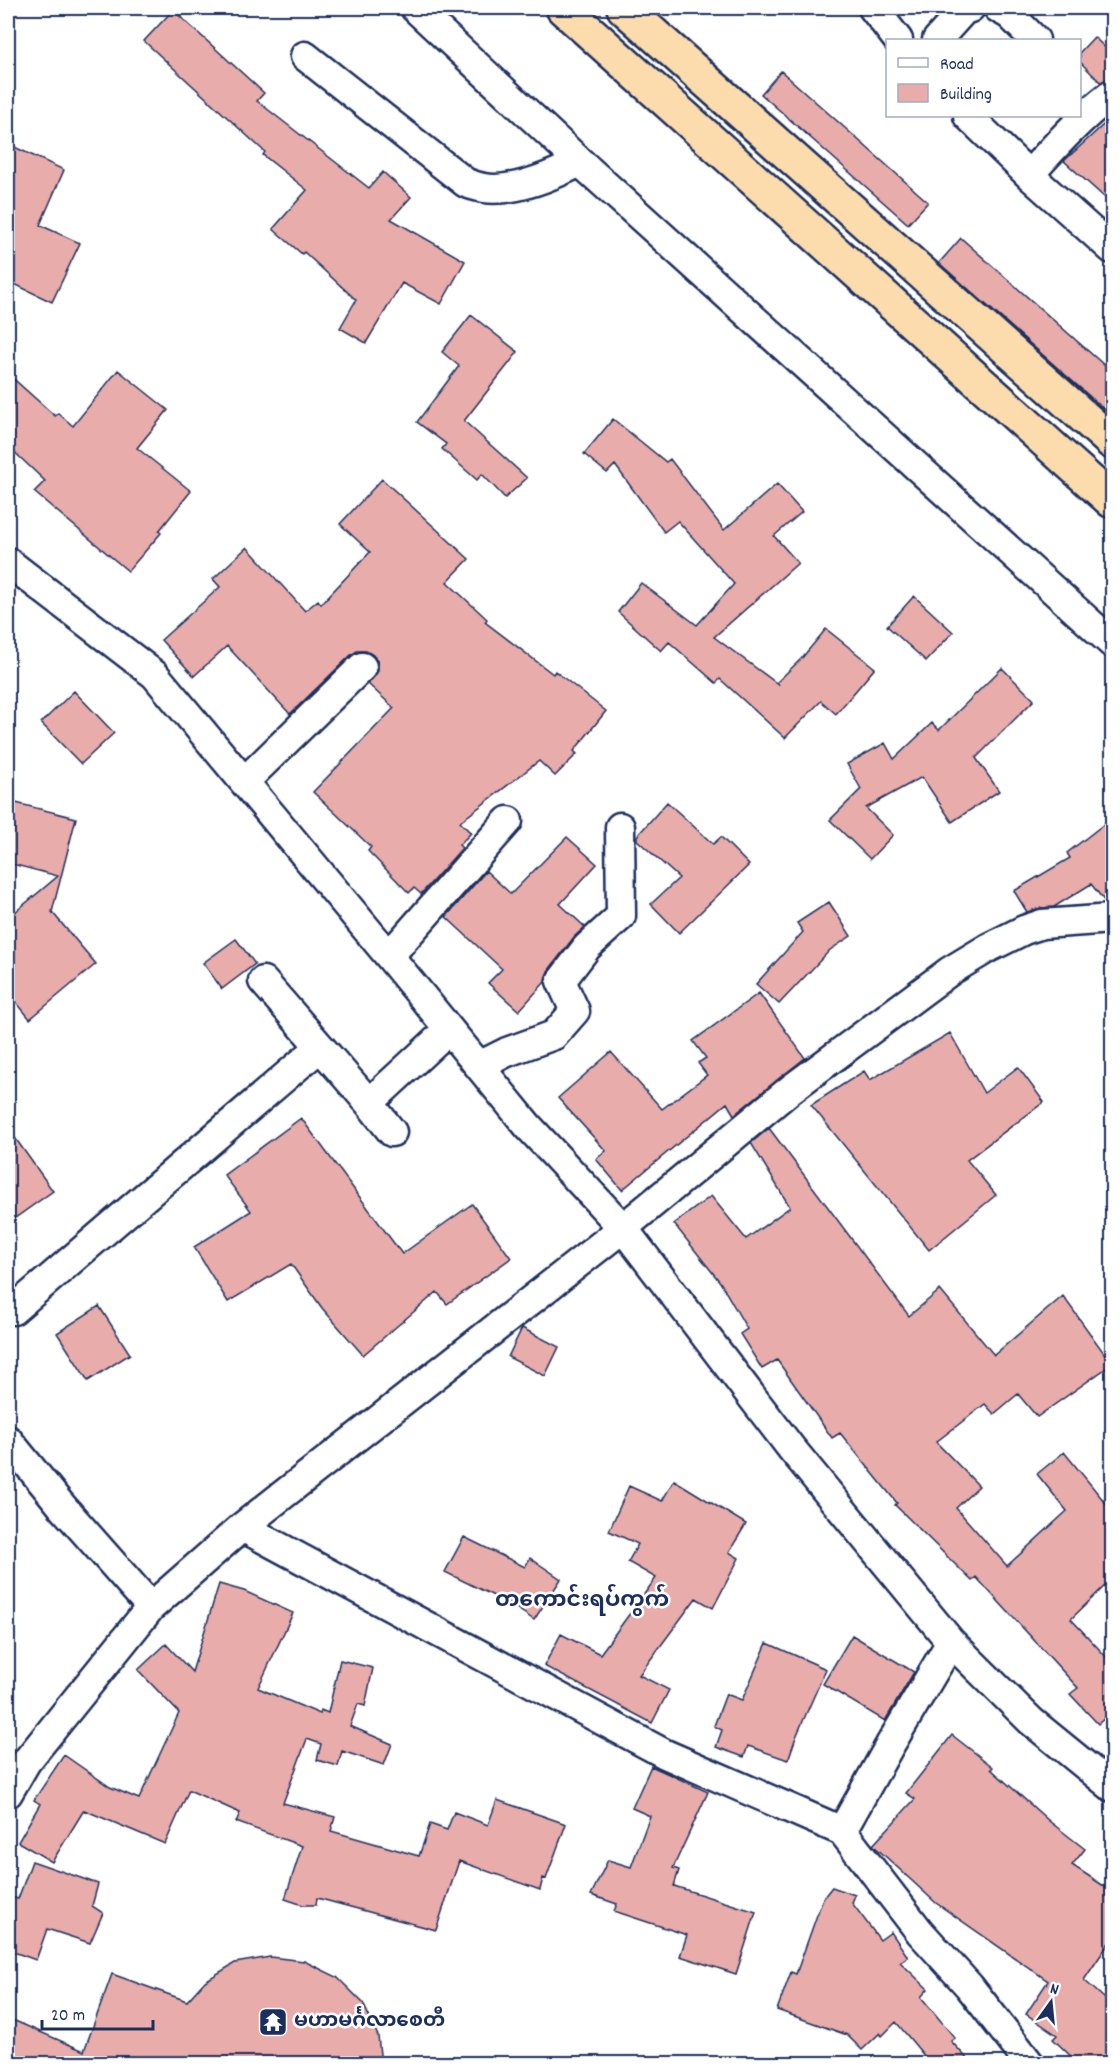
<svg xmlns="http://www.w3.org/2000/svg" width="1120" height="2071" viewBox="0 0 1120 2071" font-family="Dekko,'Noto Sans Myanmar',sans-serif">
<rect width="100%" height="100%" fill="#fff"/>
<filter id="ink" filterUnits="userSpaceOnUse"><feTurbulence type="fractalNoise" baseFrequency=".0167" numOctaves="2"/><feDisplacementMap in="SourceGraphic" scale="12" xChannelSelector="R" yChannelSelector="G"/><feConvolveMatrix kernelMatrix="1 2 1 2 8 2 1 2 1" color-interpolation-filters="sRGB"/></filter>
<g filter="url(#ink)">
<path fill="#e8acab" stroke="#1b2f5e" stroke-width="1.5" d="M 173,10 L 264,93 L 257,101 L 369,188 L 383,172 L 411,197 L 391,219 L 465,261 L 441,304 L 402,283 L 366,343 L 340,328 L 356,300 L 304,252 L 302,254 L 273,229 L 307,190 L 263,155 L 265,152 L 144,41 Z
M 1094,37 L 1113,55 L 1113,78 L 1100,82 L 1080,62 L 1080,52 Z
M 781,71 L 928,202 L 908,224 L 761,94 Z
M 1113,116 L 1113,205 L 1064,161 Z
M 8,144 L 64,170 L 40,225 L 80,243 L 52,302 L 8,281 Z
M 961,238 L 1113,373 L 1113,417 L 939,263 Z
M 471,315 L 518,352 L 464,421 L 527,478 L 505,498 L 482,474 L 477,480 L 442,449 L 446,444 L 417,422 L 459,366 L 442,352 Z
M 118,370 L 168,410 L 137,448 L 191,491 L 159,531 L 161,533 L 128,571 L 34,492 L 45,481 L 8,446 L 8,374 L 55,416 L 58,413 L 73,426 Z
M 613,419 L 666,462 L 670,459 L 724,530 L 777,484 L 802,512 L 774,536 L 798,563 L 714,637 L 779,685 L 777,682 L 801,659 L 826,629 L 875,668 L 836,714 L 821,701 L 785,738 L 720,679 L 716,683 L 669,642 L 661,651 L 618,612 L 641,583 L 697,625 L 734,584 L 678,521 L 664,532 L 615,465 L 607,473 L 584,454 Z
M 382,479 L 469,559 L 447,582 L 487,619 L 485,622 L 553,674 L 555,671 L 606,711 L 574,751 L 577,754 L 555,776 L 539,761 L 460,822 L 471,833 L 459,845 L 462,848 L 421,894 L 414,888 L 409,893 L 368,851 L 371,847 L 313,792 L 394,708 L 368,684 L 378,671 L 378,662 L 373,655 L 366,651 L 357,651 L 351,655 L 290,714 L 227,646 L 194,676 L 161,640 L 220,587 L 213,579 L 247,547 L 305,611 L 318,600 L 321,604 L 370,552 L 340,524 Z
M 914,596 L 953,632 L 926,661 L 887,626 Z
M 1002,668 L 1034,700 L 976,758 L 999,791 L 952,822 L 922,777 L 866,808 L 893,835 L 870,859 L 830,820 L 861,789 L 847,764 L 885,743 L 894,759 L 932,723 L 939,730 Z
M 74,691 L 114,733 L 81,764 L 41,723 Z
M 8,801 L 76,818 L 52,912 L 96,964 L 30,1019 L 8,992 L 8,918 L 58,876 L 8,863 Z
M 667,802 L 713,844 L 721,837 L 749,865 L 679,933 L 651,904 L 679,878 L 637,840 L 637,836 Z
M 1113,817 L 1113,903 L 1106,903 L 1091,884 L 1054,907 L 1041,908 L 1027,912 L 1014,891 L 1070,858 L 1067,853 Z
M 567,837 L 597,864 L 560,904 L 585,927 L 574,937 L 548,971 L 545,982 L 519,1011 L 488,983 L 502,969 L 446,917 L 486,871 L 511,894 Z
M 829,902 L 851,936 L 830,950 L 779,1004 L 756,984 L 803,932 L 797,923 Z
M 236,939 L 255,964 L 222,989 L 203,963 Z
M 759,993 L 805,1058 L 734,1115 L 727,1103 L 622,1190 L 596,1159 L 606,1151 L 558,1098 L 611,1052 L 662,1109 L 707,1075 L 698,1063 L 706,1058 L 693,1041 Z
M 950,1033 L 984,1093 L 1018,1067 L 1044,1102 L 967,1160 L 996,1195 L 929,1250 L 811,1105 L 864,1071 L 870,1080 Z
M 301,1118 L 402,1254 L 472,1204 L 511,1258 L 447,1304 L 437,1292 L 363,1355 L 322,1308 L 291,1264 L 228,1302 L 194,1247 L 251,1211 L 224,1175 Z
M 8,1128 L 53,1191 L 8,1223 Z
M 769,1128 L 909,1316 L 940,1290 L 994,1355 L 1063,1296 L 1112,1364 L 1037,1417 L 1018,1394 L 994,1414 L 985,1404 L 936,1442 L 979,1486 L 956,1508 L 1007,1566 L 1067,1511 L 1037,1474 L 1064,1452 L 1113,1512 L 1113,1578 L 1071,1619 L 1113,1664 L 1113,1711 L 1098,1724 L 1070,1694 L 1078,1688 L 976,1577 L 972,1581 L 895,1505 L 897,1503 L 840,1433 L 832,1438 L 777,1360 L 762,1369 L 740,1334 L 747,1329 L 720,1282 L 674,1224 L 711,1196 L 746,1239 L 790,1207 L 751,1143 Z
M 99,1306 L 130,1354 L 88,1381 L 57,1333 Z
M 522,1328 L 559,1347 L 545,1376 L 508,1357 Z
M 674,1480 L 746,1524 L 729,1552 L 739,1558 L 713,1608 L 696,1598 L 639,1675 L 669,1690 L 652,1723 L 544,1666 L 561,1634 L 600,1654 L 656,1578 L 628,1562 L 638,1544 L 609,1531 L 629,1486 L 662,1501 Z
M 464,1537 L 525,1567 L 530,1558 L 561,1579 L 534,1620 L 510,1604 L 445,1572 Z
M 219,1584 L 244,1591 L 293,1613 L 258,1688 L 320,1714 L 321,1710 L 328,1713 L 340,1660 L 373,1668 L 365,1706 L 358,1704 L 350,1726 L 392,1744 L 384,1765 L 342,1751 L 338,1766 L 317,1760 L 321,1744 L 307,1739 L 283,1803 L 335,1817 L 331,1831 L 419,1856 L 430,1824 L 447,1830 L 454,1812 L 488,1825 L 497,1800 L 566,1824 L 546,1879 L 543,1878 L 540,1890 L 459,1861 L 436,1930 L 317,1898 L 316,1905 L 303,1905 L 285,1899 L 302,1846 L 236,1822 L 240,1813 L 189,1790 L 165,1844 L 84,1810 L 52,1862 L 18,1842 L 40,1804 L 34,1800 L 64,1755 L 110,1787 L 139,1799 L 179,1713 L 138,1670 L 166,1644 L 192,1672 Z
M 852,1635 L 914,1672 L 885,1721 L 823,1684 Z
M 767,1643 L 826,1669 L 796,1737 L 788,1760 L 748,1746 L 744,1757 L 716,1747 L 722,1730 L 714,1726 L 726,1694 L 742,1700 Z
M 952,1735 L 993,1767 L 991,1769 L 1049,1821 L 1085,1849 L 1072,1865 L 1113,1892 L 1113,1937 L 1084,1980 L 1113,2006 L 1113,2064 L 1079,2064 L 1053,2039 L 1057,2035 L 1026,2014 L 1048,1981 L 936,1903 L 873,1845 L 915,1799 L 906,1793 Z
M 651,1766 L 708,1792 L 673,1868 L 679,1870 L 674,1886 L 756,1912 L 736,1974 L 680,1956 L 687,1935 L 614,1911 L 617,1904 L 591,1895 L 608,1860 L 631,1867 L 650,1816 L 632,1808 Z
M 32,1861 L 98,1884 L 92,1906 L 103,1913 L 90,1943 L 47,1929 L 36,1960 L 8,1950 L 8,1896 L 18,1899 Z
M 832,1887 L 855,1895 L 852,1903 L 880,1940 L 891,1932 L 908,1957 L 900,1962 L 928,1989 L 921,1997 L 955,2038 L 951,2041 L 972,2064 L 931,2064 L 896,2022 L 882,2036 L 880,2033 L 862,2050 L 847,2035 L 777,2010 L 791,1972 L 796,1974 L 823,1898 Z
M 270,1957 L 304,1961 L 337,1977 L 363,2003 L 378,2036 L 381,2064 L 8,2064 L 8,2018 L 84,2051 L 112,1974 L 187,2001 L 205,1981 L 235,1963 Z"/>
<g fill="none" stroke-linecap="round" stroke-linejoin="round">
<g stroke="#1b2f5e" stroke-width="33">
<path id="minor" d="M 415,8 L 580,162 L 1112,643
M 873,8 L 898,40
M 998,8 L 1010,15 L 1035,40
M 937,40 L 964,10 L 970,8
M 305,56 L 466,183 C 472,185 478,187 484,188 C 513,193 554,175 580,162
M 968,116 L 1029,175 L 1112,249
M 1029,175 C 1055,146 1081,117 1112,94
M 8,562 L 155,675 L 389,956 L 528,1126 L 623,1228 L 791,1448 L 951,1642 L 1031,1721 L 1112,1787
M 244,782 L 362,667
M 389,956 L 508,821
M 263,981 L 369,1103 L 392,1132
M 479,1066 L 507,1052 L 554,1035 L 575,1011 L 561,981 L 587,947 L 621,916 L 620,827
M 369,1103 L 448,1030
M 13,1310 L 320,1047
M 8,1440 L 61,1505 L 151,1607
M 242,1527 L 665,1754 L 842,1831 L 920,1932 L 969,1986 L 1030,2064
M 8,1793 L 26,1762 L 151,1607 L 242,1527 L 623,1228 L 791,1089 L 950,971 L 988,948 L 1024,930 L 1042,924 L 1112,919
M 842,1831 L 890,1745 L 951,1642"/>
</g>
<g stroke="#1b2f5e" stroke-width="38">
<path id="trunk" d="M 563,8 L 1112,501
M 624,8 L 1112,442"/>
</g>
<use href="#minor" stroke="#fff" stroke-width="28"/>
<use href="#trunk" stroke="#fcdcac" stroke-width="33"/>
</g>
</g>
<defs>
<g id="temple-square" transform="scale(1.5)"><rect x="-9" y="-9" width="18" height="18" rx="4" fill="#1b2f5e" stroke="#fff"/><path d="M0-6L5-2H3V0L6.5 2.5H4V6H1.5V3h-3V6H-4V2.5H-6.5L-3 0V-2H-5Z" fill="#fff"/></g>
</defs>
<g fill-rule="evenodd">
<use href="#temple-square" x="273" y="2022"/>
</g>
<g text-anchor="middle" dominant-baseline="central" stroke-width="5" stroke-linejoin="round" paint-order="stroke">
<g font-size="20" font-weight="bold" fill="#1b2f5e" stroke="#fff" text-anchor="start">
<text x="294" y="2022">မဟာမင်္ဂလာစေတီ</text>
</g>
<g font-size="22" font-weight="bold" fill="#1b2f5e" stroke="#fff">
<text x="582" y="1601">တကောင်းရပ်ကွက်</text>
</g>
</g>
<rect width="1120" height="2071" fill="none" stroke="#fff" stroke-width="30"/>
<rect x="15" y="15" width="1090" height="2041" fill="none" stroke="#1b2f5e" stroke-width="2" filter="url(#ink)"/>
<rect x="886" y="39" width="195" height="78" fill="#ffffff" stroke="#a4acbf" stroke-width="1.5"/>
<rect x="898" y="58" width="30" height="9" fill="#ffffff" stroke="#a4acbf" stroke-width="1.5"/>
<text x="940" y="69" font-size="18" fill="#1b2f5e">Road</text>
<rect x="898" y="84" width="30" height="18" fill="#e8acab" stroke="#a4acbf" stroke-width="1.5"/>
<text x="940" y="99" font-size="18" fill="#1b2f5e">Building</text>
<g transform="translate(1051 2002) rotate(15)" stroke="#ffffff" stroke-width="4.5" paint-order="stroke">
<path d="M0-4.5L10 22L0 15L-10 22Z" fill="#1b2f5e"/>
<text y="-9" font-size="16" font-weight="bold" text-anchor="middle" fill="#1b2f5e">N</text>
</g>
<path d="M42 2020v9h111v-9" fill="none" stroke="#1b2f5e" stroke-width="3"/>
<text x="51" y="2020" font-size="18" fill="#1b2f5e" stroke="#ffffff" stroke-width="4.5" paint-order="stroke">20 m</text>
</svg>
